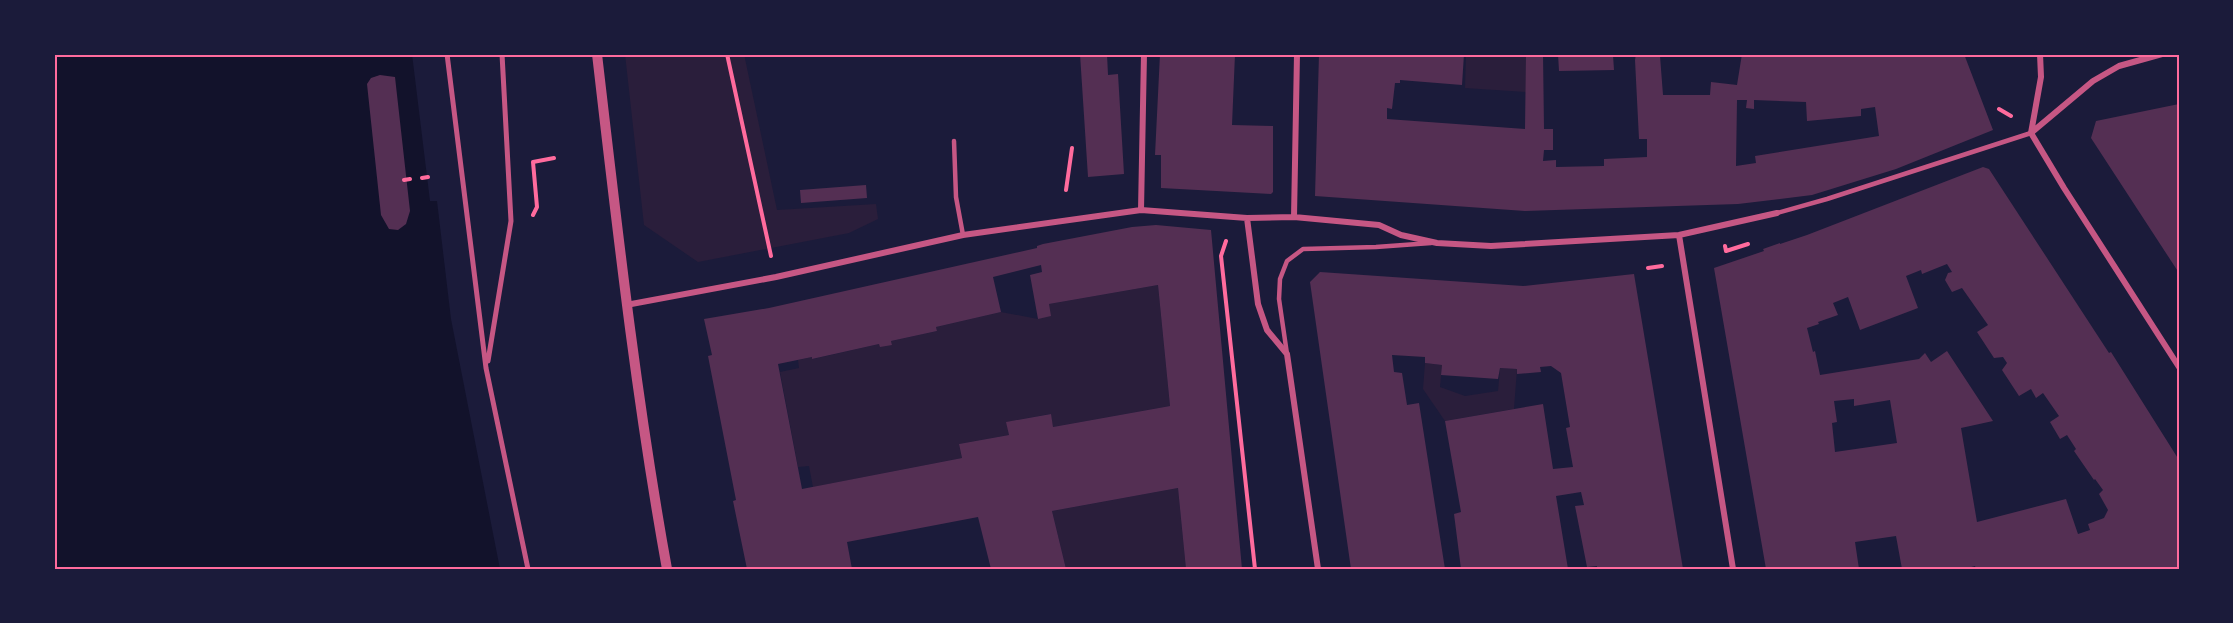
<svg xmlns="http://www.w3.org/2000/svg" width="2233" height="623" viewBox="0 0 2233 623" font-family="'DejaVu Sans',sans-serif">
<rect width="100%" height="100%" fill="#1b1b3a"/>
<path fill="#2a1e3b" d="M 625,54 L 744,54 L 777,210 L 876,204 L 878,219 L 849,233 L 698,262 L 644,225 Z
M 1466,54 L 1526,54 L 1526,92 L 1465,88 Z
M 1158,285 L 1170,406 L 1053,427 L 1050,414 L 1007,422 L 1009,435 L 959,444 L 962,458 L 813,487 L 809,466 L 798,467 L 780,372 L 799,368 L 798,360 L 812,357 L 813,359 L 879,344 L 892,345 L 891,341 L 937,331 L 936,327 L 1001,312 L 1038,319 L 1049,304 Z
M 1425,363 L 1442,365 L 1440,387 L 1465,396 L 1498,391 L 1500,368 L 1517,369 L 1514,409 L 1445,421 L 1423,389 Z
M 1178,488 L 1186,569 L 1066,569 L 1052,511 Z"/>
<path fill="#12122b" d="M 54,54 L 412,54 L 430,201 L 437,201 L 451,319 L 500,569 L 54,569 Z"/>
<path fill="#542f53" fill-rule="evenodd" d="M 1080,54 L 1107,54 L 1108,75 L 1118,74 L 1124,174 L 1088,177 Z
M 1160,54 L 1235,54 L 1232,125 L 1273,126 L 1273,192 L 1271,194 L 1161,188 L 1161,155 L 1155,155 Z
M 1319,54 L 1464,54 L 1462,85 L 1400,80 L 1400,83 L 1395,83 L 1392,109 L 1387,108 L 1387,119 L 1525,129 L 1526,54 L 1543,54 L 1544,129 L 1553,129 L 1553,150 L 1544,150 L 1543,161 L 1556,160 L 1556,167 L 1604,166 L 1604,159 L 1647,157 L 1647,139 L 1639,139 L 1635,60 L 1636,54 L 1656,54 L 1656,57 L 1660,56 L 1663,95 L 1710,95 L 1711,82 L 1737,85 L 1742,54 L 1964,54 L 1993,130 L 1896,169 L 1812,195 L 1738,204 L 1525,211 L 1315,196 ZM 1737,100 L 1747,100 L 1746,108 L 1754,109 L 1754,100 L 1806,102 L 1807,121 L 1861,116 L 1861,109 L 1875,107 L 1879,136 L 1755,156 L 1756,163 L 1736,166 Z
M 1558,54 L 1611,54 L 1613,55 L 1614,70 L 1559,71 Z
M 380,75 L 395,77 L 410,211 L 406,224 L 398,230 L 389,229 L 381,215 L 367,84 L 371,78 Z
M 2179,104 L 2179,273 L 2091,138 L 2096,121 Z
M 1983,167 L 1989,169 L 2109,353 L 2111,352 L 2179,460 L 2179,569 L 1976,569 L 1975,566 L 1964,569 L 1902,569 L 1896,536 L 1855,542 L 1859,569 L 1766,569 L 1714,268 L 1764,251 L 1763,249 L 1780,243 L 1780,244 L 1807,235 ZM 1947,264 L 1952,272 L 1948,273 L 1945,280 L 1952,292 L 1962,288 L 1988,325 L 1977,332 L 1994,358 L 2003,357 L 2007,363 L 2002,370 L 2019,396 L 2031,389 L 2036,398 L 2043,393 L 2059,416 L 2050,422 L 2060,439 L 2067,435 L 2076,449 L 2074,451 L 2094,480 L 2095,479 L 2103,490 L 2099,494 L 2108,510 L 2104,518 L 2088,524 L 2090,530 L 2078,534 L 2066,499 L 1977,522 L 1961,428 L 1993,421 L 1947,351 L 1931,362 L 1925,353 L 1919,359 L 1820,375 L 1815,351 L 1813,352 L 1807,328 L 1819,324 L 1818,322 L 1838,315 L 1833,303 L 1848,297 L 1860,330 L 1918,308 L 1906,276 L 1921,270 L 1922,274 ZM 1854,399 L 1854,406 L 1890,400 L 1897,443 L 1835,452 L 1832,423 L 1837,422 L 1834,401 Z
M 866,185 L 867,198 L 801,203 L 800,190 Z
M 1156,225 L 1211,230 L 1242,569 L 1186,569 L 1178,488 L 1052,511 L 1066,569 L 991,569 L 978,517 L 847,542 L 852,569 L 747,569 L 733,501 L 736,500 L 708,356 L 712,355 L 704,319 L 769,308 L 1037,248 L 1037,246 L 1043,244 L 1132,227 ZM 1041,265 L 1042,272 L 1030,275 L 1038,319 L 1051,316 L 1049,304 L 1158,285 L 1170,406 L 1053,427 L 1051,414 L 1006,422 L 1009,435 L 959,444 L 962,458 L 802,489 L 778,364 L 812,357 L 812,359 L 879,344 L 880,347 L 892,345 L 891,341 L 937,331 L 936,327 L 1001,312 L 993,277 Z
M 1320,272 L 1523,286 L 1634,274 L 1683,569 L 1597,569 L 1597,566 L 1587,567 L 1575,506 L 1584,505 L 1581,492 L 1556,496 L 1568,569 L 1461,569 L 1454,514 L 1461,512 L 1445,421 L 1543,404 L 1553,469 L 1573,467 L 1566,428 L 1570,427 L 1561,373 L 1551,366 L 1540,367 L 1541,372 L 1517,374 L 1517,369 L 1500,368 L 1498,379 L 1441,375 L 1442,365 L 1425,363 L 1425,357 L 1392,355 L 1394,372 L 1402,373 L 1407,405 L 1419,403 L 1445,569 L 1351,569 L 1310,282 Z"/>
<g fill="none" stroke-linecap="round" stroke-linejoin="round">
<path stroke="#ff6b9d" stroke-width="4" d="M 727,54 L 771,256
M 1999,109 L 2011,116
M 422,178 L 428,177
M 404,180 L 410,179
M 1066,190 L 1072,148
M 533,215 L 537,207 L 533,162 L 554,158
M 1226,241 L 1221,256 L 1255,569
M 1725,246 L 1726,251 L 1748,244
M 1648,268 L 1662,266"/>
<path stroke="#c65784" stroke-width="4.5" d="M 954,141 L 956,197 L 963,235
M 1777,213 L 1827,199 L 2031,133
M 1287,354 L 1279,299 L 1280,279 L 1287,261 L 1303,249 L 1376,247 L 1431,243"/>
<path stroke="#c65784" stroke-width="5" d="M 447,54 L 486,368 L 528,569
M 488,361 L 511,221 L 502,54"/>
<path stroke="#c65784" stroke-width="6" d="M 2031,133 L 2064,188 L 2179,367
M 2031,133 L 2093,81 L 2119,66 L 2162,54
M 2031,133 L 2041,77 L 2040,54
M 1141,210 L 1144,54
M 1294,217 L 1297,54
M 1247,218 L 1258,304 L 1267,330 L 1287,354 L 1318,569
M 1679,235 L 1733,569
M 626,305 L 776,277 L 963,235 L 1141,210 L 1247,218 L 1294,217 L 1379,225 L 1401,235 L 1437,243 L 1491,246 L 1679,235 L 1777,213"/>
<path stroke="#c65784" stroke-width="10" d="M 597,54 C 617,226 636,398 667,569"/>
</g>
<rect width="2233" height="623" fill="none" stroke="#1b1b3a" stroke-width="111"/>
<rect x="56" y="56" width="2122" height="512" fill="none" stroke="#ff6b9d" stroke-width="2"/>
</svg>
